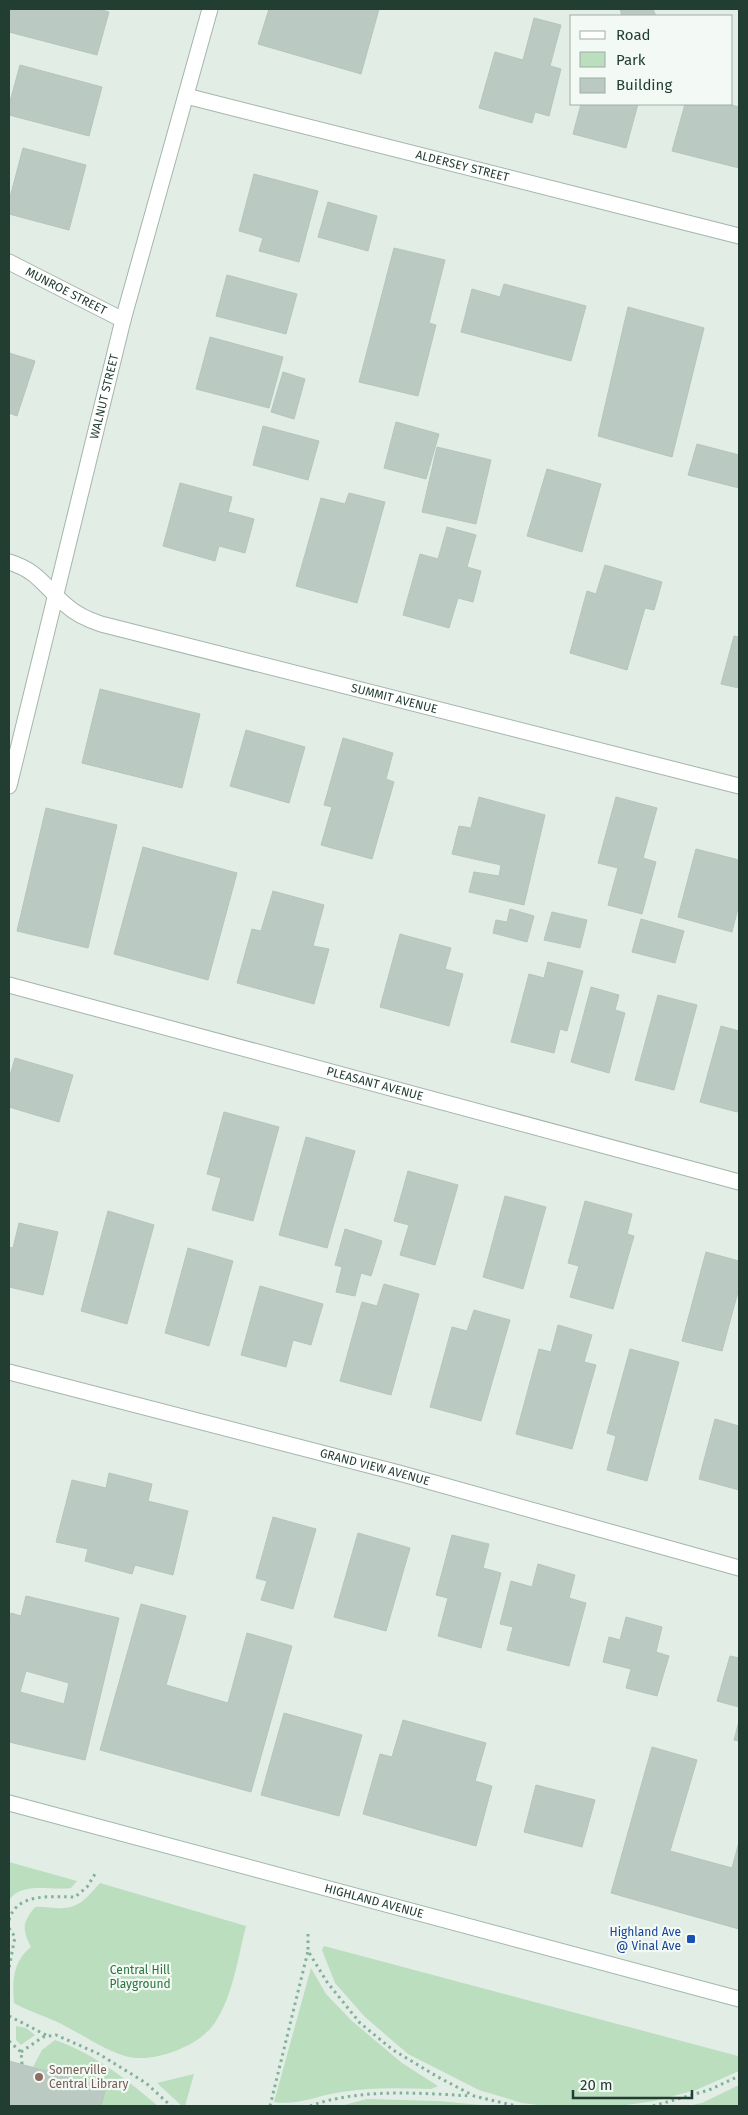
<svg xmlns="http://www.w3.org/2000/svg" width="748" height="2115" viewBox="0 0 748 2115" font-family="'Fira Sans',sans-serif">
<rect width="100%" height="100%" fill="#e2ede6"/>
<path fill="#bbdebe" d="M 9,1862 L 77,1881 L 71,1888 C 50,1891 23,1881 9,1900 Z
M 100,1883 L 246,1926 C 238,1957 233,1997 214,2024 C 198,2047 152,2064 125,2056 C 103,2049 86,2037 67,2027 C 50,2017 31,2013 14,2003 C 12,1981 13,1961 31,1947 C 22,1929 22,1923 35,1907 C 45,1906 54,1909 63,1908 C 80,1908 89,1895 100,1883 Z
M 324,1946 L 738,2056 L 739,2071 L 696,2090 L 654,2101 L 620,2106 L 547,2106 L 522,2103 L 479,2090 L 408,2054 L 365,2017 L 335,1983 L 322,1950 Z
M 311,1968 L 326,1994 L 352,2021 L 402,2063 L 438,2086 L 431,2089 C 401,2088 372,2087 342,2092 C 318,2095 298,2106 274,2102 Z
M 16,2026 L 26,2028 L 35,2035 L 21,2045 L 16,2040 Z
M 55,2040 C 95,2054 126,2079 158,2106 L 101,2106 L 106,2087 L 33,2067 L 42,2050 Z
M 194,2074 L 185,2106 L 182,2106 L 157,2083 Z
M 739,2085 L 739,2106 L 688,2106 L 702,2103 Z
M 367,2099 L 438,2101 L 492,2106 L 340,2106 Z"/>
<path fill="#bacac2" stroke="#b4c6bc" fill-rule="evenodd" d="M 9,9 L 99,9 L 109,12 L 97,55 L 9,32 Z
M 269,9 L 379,9 L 361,74 L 258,44 Z
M 620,9 L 653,9 L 656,16 L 622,16 Z
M 534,18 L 561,25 L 550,66 L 561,69 L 549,116 L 535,112 L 532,123 L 479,108 L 495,52 L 523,60 Z
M 20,65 L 102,87 L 89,136 L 9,115 L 9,105 Z
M 581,104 L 638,104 L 626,148 L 573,134 Z
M 685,104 L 728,104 L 739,107 L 739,168 L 672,151 Z
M 23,148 L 86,165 L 69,230 L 9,214 L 9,201 Z
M 254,174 L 318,191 L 299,262 L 259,251 L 263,238 L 239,231 Z
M 328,202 L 377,216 L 368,251 L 318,237 Z
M 394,248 L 445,260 L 429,323 L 436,325 L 418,396 L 359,382 Z
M 227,275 L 297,294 L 286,334 L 216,316 Z
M 504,284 L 586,306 L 571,361 L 461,332 L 472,289 L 500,297 Z
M 628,307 L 704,328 L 672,457 L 598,436 Z
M 210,337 L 283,357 L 269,408 L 196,389 Z
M 9,353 L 35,361 L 17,416 L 9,413 Z
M 283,372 L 305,379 L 294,419 L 271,412 Z
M 396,422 L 439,434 L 426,479 L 384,468 Z
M 263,426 L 319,441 L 308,480 L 253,465 Z
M 697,444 L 739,455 L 739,488 L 688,475 Z
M 437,447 L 491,460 L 476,524 L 422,512 Z
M 547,469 L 601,484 L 582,552 L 527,536 Z
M 180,483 L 232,497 L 228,512 L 254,519 L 245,553 L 219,546 L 215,561 L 163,546 Z
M 349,493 L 385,502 L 357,603 L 296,586 L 321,498 L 345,504 Z
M 447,527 L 476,535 L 467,567 L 481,571 L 473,602 L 458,598 L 449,628 L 403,615 L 420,554 L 438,559 Z
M 605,565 L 662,582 L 654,610 L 645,608 L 627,670 L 570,653 L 587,591 L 596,594 Z
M 734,636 L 739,637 L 739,688 L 721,684 Z
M 100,689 L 200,714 L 182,788 L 82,763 Z
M 246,730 L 305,747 L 289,803 L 230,786 Z
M 343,738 L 393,753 L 386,779 L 394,782 L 372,859 L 321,845 L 332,807 L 324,805 Z
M 479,797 L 545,815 L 524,905 L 469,892 L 474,872 L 499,876 L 501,865 L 452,854 L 459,826 L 471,828 Z
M 616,797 L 657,808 L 643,858 L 656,862 L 642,914 L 608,905 L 618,868 L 598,863 Z
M 46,808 L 117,825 L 88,948 L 17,931 Z
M 143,847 L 237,873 L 208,980 L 114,954 Z
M 696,849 L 739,860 L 739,904 L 732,932 L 678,917 Z
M 273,891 L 324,905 L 313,946 L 329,949 L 314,1004 L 237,983 L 252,929 L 261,931 Z
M 510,909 L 534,916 L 527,942 L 493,933 L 496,920 L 507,922 Z
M 552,912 L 587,920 L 580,948 L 544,940 Z
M 641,919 L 684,931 L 675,963 L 632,952 Z
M 400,934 L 451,948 L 445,969 L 463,974 L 449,1026 L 380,1007 Z
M 548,962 L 583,971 L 567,1031 L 560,1029 L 554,1053 L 511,1042 L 529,974 L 544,978 Z
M 591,987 L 619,995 L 615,1010 L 625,1013 L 609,1073 L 571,1062 Z
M 658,995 L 697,1005 L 674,1090 L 635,1080 Z
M 721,1026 L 739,1031 L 739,1104 L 737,1112 L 700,1102 Z
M 15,1058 L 73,1075 L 59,1122 L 9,1107 L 9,1079 Z
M 224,1112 L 279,1127 L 253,1221 L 212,1210 L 221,1178 L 207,1174 Z
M 306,1137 L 355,1151 L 327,1248 L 279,1235 Z
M 408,1171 L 458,1185 L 435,1265 L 400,1255 L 409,1225 L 394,1221 Z
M 505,1196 L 546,1207 L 523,1289 L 483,1277 Z
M 585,1201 L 632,1214 L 627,1234 L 634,1236 L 613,1309 L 570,1297 L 579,1266 L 568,1263 Z
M 108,1211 L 154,1225 L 127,1324 L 81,1311 Z
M 19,1223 L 58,1232 L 43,1295 L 9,1287 L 9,1247 L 13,1248 Z
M 345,1229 L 382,1241 L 371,1276 L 361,1273 L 355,1296 L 336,1292 L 342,1267 L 335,1265 Z
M 188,1248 L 233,1261 L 209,1346 L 165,1333 Z
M 706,1252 L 739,1261 L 739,1288 L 722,1351 L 682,1341 Z
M 384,1284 L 419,1294 L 391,1395 L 340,1381 L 362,1302 L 377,1306 Z
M 260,1286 L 323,1304 L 311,1345 L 293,1340 L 286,1367 L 241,1355 Z
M 474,1310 L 510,1320 L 481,1421 L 430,1407 L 452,1327 L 467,1331 Z
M 558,1325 L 592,1335 L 584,1362 L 596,1365 L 572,1449 L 516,1434 L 539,1349 L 551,1352 Z
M 630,1349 L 679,1362 L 647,1481 L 607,1470 L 616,1436 L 607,1433 Z
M 715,1419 L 739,1426 L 739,1490 L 699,1479 Z
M 109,1473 L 152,1484 L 148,1501 L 188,1511 L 173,1575 L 135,1565 L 132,1574 L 85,1561 L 88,1549 L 56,1542 L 72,1480 L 106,1488 Z
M 273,1517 L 316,1529 L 293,1609 L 261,1600 L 267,1581 L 256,1578 Z
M 358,1533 L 410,1548 L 386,1631 L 334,1617 Z
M 452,1535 L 489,1544 L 483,1568 L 501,1573 L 481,1648 L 438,1636 L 448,1598 L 436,1595 Z
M 538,1564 L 575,1575 L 569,1598 L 586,1603 L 569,1666 L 507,1650 L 513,1627 L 500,1624 L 511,1581 L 532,1587 Z
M 26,1596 L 119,1618 L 85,1760 L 9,1742 L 9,1621 L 11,1613 L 21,1616 ZM 26,1671 L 69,1683 L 64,1704 L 20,1692 Z
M 141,1604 L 186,1616 L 166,1685 L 228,1703 L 247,1633 L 292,1646 L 251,1792 L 100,1750 Z
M 626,1617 L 662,1627 L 656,1652 L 669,1656 L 657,1696 L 626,1688 L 631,1669 L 603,1662 L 609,1637 L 620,1640 Z
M 730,1656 L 739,1658 L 739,1707 L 717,1701 Z
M 284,1713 L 362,1735 L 339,1816 L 261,1795 Z
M 403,1720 L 486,1743 L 475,1781 L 492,1786 L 476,1846 L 363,1814 L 380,1754 L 392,1757 Z
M 739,1721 L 739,1741 L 734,1740 Z
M 652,1747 L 697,1760 L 670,1851 L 732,1868 L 739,1842 L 739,1929 L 611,1893 Z
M 536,1785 L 595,1800 L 582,1847 L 524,1832 Z
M 9,2061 L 106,2087 L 101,2106 L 9,2106 Z"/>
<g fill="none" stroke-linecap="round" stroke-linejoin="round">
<g stroke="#a5b5ac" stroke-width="17">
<g id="minor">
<path id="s1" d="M 186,96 L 739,236"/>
<path id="s2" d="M 9,262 L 123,320"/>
<path id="s3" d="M 9,562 C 39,571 45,588 67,606 C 77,615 89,620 101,624 L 739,786"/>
<path id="s4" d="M 9,786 L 123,320 L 210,9"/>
<path id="s5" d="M 9,985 L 739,1182"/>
<path id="s6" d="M 9,1372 L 399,1473 L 739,1568"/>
</g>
</g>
<g stroke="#a0b9ac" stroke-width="17">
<g id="secondary">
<path id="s7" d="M 9,1803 L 739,1999"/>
</g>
</g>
<path stroke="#82b19a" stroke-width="3" stroke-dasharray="2.5 4" stroke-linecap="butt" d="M 9,1920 C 17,1892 52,1897 75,1897 L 87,1887 L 95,1874
M 9,1928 L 15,1937 L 9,1968
M 308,1934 L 308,1951 L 327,1982 L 360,2023 L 393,2050 L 438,2077 L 474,2096 L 516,2106
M 9,2016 L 48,2036
M 9,2041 L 21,2052 L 22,2064
M 21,2052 L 43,2037 L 56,2035 L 99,2054 L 146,2083 L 171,2106
M 270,2106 L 308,1951
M 310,2106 C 360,2088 420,2093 471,2096
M 653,2106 L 709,2090 L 739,2076"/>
<use href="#minor" stroke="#fff" stroke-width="15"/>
<use href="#secondary" stroke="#fff" stroke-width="15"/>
</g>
<rect fill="#1a4fb4" stroke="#f3f9f5" stroke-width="2" x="686" y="1934" width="10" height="10" rx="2.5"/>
<circle fill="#8d6e63" stroke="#f3f9f5" stroke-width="2" cx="39" cy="2077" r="5"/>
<g text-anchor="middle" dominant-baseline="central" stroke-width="4.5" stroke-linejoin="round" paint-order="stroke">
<g font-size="12" fill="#223e32" stroke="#f3f9f5">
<text stroke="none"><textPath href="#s1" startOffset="285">ALDERSEY STREET</textPath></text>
<text stroke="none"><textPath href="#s2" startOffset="64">MUNROE STREET</textPath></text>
<text stroke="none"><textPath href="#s4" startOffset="401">WALNUT STREET</textPath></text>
<text stroke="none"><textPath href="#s3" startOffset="415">SUMMIT AVENUE</textPath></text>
<text stroke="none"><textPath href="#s5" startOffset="379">PLEASANT AVENUE</textPath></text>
<text stroke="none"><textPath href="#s6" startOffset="378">GRAND VIEW AVENUE</textPath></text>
<text stroke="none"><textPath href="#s7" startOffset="378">HIGHLAND AVENUE</textPath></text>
</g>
<g font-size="12" fill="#164399" stroke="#f3f9f5" text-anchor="end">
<text x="681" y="1932">Highland Ave<tspan x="681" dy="14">@ Vinal Ave</tspan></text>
</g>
<g font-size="12" fill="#2b763c" stroke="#f3f9f5">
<text x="140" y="1970">Central Hill<tspan x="140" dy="14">Playground</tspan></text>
</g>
<g font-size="12" fill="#785e54" stroke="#f3f9f5" text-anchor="start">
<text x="49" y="2070">Somerville<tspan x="49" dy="14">Central Library</tspan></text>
</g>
</g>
<rect width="748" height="2115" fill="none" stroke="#223e32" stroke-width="20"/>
<rect x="570" y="15" width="162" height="90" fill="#f3f9f5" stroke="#9faea7"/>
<rect x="580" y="31" width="25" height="8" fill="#ffffff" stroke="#9faea7"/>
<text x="616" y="40" font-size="15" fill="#223e32">Road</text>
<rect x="580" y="52" width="25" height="15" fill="#bbdebe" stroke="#9faea7"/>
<text x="616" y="65" font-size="15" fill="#223e32">Park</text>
<rect x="580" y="78" width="25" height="15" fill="#bacac2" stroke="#9faea7"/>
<text x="616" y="90" font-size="15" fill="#223e32">Building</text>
<path d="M573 2090v8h119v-8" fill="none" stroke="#223e32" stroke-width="2.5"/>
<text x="580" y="2090" font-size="15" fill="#223e32" stroke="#f3f9f5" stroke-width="4" paint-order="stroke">20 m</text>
</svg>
